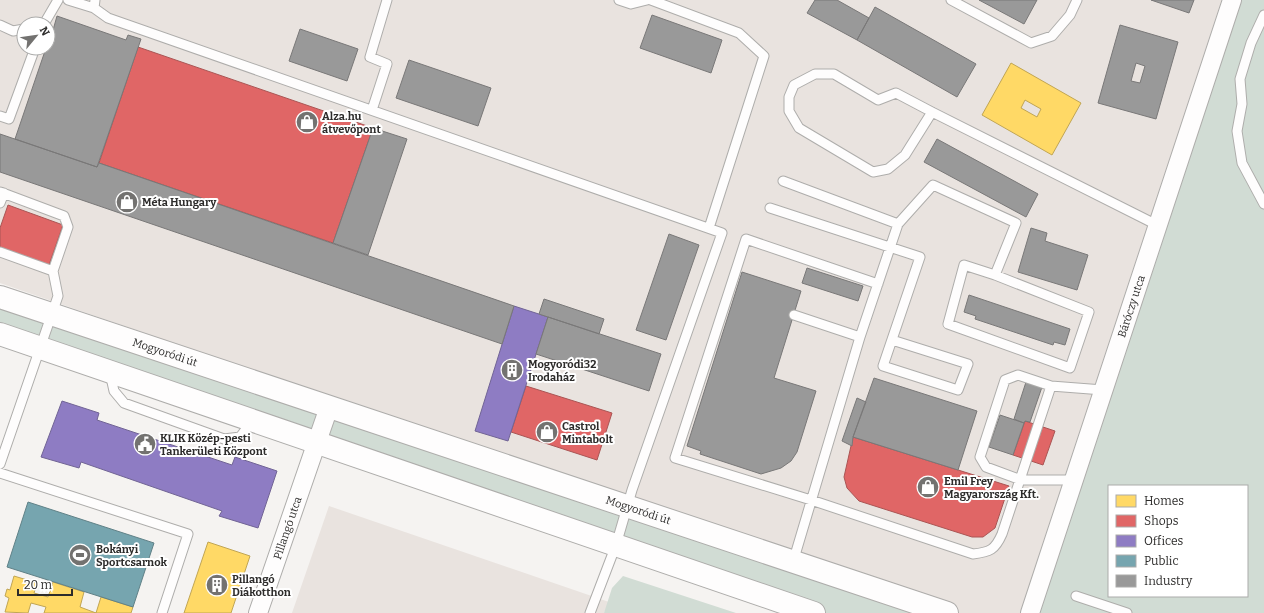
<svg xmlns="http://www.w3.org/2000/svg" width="1264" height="613" viewBox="0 0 1264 613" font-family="Bitter,serif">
<rect width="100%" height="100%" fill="#f5f3f1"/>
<path fill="#e9e3df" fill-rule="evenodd" d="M 0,0 L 1228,0 L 1025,613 L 953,613 L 0,283 ZM 24,24 L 48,24 L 48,48 L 24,48 Z
M 329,506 L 609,602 L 604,613 L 292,613 Z"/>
<path fill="#d1dcd4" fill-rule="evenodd" d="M 1232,0 L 1264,0 L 1264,613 L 1030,613 ZM 1109,486 L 1247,486 L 1247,596 L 1109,596 Z
M 0,297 L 947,613 L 814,613 L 0,334 Z
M 623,576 L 736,613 L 604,613 L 612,588 Z"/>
<path fill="#ffd966" stroke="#c0a554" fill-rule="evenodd" d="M 1011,63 L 1081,103 L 1052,155 L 982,115 ZM 1025,100 L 1041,109 L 1037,117 L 1021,108 Z
M 208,542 L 250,556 L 231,613 L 184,613 Z
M 14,576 L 37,583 L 34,593 L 48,597 L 53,582 L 84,592 L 80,607 L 96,613 L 44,613 L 46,607 L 31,603 L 28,613 L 5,612 L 9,598 L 5,596 L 7,589 L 10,590 Z
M 101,597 L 133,607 L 131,613 L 96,613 Z"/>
<path fill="#e06666" stroke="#aa5554" d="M 138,47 L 373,128 L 333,243 L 99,163 Z
M 8,205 L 63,225 L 48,268 L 0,251 L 0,228 Z
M 526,386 L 612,413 L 597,460 L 511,432 Z
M 1025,421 L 1055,431 L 1043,465 L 1013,455 Z
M 853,437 L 1009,486 L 995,528 L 983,537 L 972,537 L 859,501 L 847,488 L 844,477 Z"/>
<path fill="#8e7cc3" stroke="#716495" d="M 514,306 L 548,317 L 508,441 L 475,431 Z
M 62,401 L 99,413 L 97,420 L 232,465 L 235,457 L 277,471 L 258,528 L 219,516 L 222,511 L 81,462 L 79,468 L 41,457 Z"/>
<path fill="#76a5af" stroke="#608187" d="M 28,502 L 154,543 L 133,607 L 7,567 Z"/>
<path fill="#999" stroke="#797878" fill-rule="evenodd" d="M 815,0 L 837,0 L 869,18 L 857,40 L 807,13 Z
M 979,0 L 1037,0 L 1024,24 Z
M 1151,0 L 1194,0 L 1189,13 Z
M 875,7 L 976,64 L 957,97 L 857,40 Z
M 652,15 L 722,40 L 711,73 L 640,48 Z
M 57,16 L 126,40 L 128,35 L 141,39 L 97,167 L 15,139 L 46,48 L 48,48 Z
M 1120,25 L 1178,42 L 1156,119 L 1098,103 ZM 1136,63 L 1145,66 L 1140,83 L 1131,81 Z
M 300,29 L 358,49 L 347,81 L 289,61 Z
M 409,60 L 491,88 L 478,126 L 396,98 Z
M 373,128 L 407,139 L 368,255 L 333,243 Z
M 0,134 L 97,167 L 99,163 L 514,306 L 502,344 L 0,172 Z
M 937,139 L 1038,194 L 1026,217 L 924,162 Z
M 1031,228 L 1047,233 L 1045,241 L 1088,255 L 1077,290 L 1018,272 Z
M 669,234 L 699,245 L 666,340 L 636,330 Z
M 807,268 L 863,286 L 858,301 L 802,283 Z
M 742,272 L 801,291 L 774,378 L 816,391 L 797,452 L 791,461 L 781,468 L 761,474 L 700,454 L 701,451 L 687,446 Z
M 969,295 L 1070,329 L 1065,345 L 1054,342 L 1053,345 L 975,319 L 976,316 L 964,312 Z
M 544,299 L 604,319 L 599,334 L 539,314 Z
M 548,317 L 661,354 L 649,391 L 536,354 Z
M 874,378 L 977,411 L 958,470 L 853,437 Z
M 1026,382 L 1042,387 L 1030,422 L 1025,421 L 1024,423 L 1014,419 Z
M 857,398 L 866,402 L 853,437 L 852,446 L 842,441 Z
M 1000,415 L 1024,423 L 1013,455 L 989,447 Z"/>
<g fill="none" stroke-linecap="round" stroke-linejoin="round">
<g stroke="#aeadab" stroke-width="11">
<path id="lane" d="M 68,0 L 94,8 L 95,0
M 619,0 L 631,4 L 647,0
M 651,0 L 739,33 L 764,56 L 709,228
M 951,0 L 1031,43 L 1052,36 L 1070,15 L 1077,0
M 94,8 L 108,18 L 722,233 L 632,490 L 616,545 L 590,613
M 1264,15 L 1251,43 L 1240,79 L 1242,104 L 1237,131 L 1242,163 L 1264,204
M 44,24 L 58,0
M 0,25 L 13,31 L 24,29
M 372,110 L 387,64 L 370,57 L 387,0
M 932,112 L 905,155 L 888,169 L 873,172 L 799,128 L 789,111 L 789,97 L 794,85 L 815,74 L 834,74 L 878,100 L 896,93 L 932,112 L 1157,225
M 0,116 L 9,119 L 35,48
M 783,181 L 898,224
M 0,192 L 64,216 L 68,227 L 53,271
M 0,203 L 4,193
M 770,208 L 920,257 L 883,366 L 958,390 L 968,364 L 892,340
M 0,252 L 53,271 L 58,296 L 0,464
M 878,284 L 746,239 L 675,458 L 811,500 L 973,554 C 990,552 995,550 1002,534 L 1051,386
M 794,315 L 860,337
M 110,373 L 114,391 L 124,403 L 224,439 L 240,437 L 253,420
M 0,473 L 188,534 L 162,613
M 1073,480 L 1021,480 L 986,467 L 980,457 L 1005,380 L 1018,375 L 1051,386 L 1103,390
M 793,562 L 860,337 L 898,224 L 933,185 L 1016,223 L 995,275 L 964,265 L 948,324 L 1070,368 L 1089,312 L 995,275
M 1076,596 L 1127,613"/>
</g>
<g stroke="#aeadab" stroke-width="20">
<g id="street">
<path id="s1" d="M 258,613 L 329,407"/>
<path id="s2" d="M 1030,613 L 1232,0"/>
</g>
</g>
<g stroke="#aeadab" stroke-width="24">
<g id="secondary">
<path id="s3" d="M 0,297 L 947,613"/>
<path d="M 0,334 L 814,613"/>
</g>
</g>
<use href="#lane" stroke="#fefdfd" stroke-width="9"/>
<use href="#street" stroke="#fefdfd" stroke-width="18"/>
<use href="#secondary" stroke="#fefdfd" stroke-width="22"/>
</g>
<defs>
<g id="shop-disc" transform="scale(1.15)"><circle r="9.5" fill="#737270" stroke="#fff"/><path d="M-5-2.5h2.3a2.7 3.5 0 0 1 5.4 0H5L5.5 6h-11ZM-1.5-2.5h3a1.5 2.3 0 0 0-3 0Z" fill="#fff"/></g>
<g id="building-disc" transform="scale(1.15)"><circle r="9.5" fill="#737270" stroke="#fff"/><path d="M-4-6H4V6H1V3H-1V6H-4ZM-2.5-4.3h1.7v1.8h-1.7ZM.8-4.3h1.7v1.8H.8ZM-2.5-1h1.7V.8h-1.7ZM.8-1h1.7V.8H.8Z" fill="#fff"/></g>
<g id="civic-disc" transform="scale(1.15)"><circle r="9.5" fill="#737270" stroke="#fff"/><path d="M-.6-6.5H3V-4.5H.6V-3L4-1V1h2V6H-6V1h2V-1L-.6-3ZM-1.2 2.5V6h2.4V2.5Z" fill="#fff"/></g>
<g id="stadium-disc" transform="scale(1.15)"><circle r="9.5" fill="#737270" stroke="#fff"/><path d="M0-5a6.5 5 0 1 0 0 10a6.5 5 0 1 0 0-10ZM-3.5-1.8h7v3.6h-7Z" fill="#fff"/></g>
</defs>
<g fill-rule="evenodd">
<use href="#shop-disc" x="307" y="122"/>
<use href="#shop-disc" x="127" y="202"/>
<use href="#building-disc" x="512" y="370"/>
<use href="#shop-disc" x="547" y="432"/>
<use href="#civic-disc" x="145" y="444"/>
<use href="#shop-disc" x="928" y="487"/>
<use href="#stadium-disc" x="80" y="555"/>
<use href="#building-disc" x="217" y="585"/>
</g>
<g text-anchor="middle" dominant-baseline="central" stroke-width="4" stroke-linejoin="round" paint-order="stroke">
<g font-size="11" font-weight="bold" fill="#2d2c2b" stroke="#fff" text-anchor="start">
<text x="322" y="116">Alza.hu<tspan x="322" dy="13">átvevőpont</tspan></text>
<text x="142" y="202">Méta Hungary</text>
<text x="528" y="364">Mogyoródi32<tspan x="528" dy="13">Irodaház</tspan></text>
<text x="562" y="426">Castrol<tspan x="562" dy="13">Mintabolt</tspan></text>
<text x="160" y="438">KLIK Közép-pesti<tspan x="160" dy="13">Tankerületi Központ</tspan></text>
<text x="944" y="481">Emil Frey<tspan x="944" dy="13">Magyarország Kft.</tspan></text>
<text x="96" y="549">Bokányi<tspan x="96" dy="13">Sportcsarnok</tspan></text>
<text x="232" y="579">Pillangó<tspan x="232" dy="13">Diákotthon</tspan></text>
</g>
<g font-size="11" fill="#2d2c2b" stroke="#fff">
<text stroke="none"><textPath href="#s2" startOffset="323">Báróczy utca</textPath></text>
<text stroke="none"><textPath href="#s3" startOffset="174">Mogyoródi út</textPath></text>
<text stroke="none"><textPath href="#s3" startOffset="673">Mogyoródi út</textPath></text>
<text stroke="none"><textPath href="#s1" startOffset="90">Pillangó utca</textPath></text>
</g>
</g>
<rect x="1108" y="485" width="140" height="112" fill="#ffffff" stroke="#ababaa"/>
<rect x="1116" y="495" width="20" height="12" fill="#ffd966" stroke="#ababaa"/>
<text x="1144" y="505" font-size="12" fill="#2d2c2b">Homes</text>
<rect x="1116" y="515" width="20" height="12" fill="#e06666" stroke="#ababaa"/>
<text x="1144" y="525" font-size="12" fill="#2d2c2b">Shops</text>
<rect x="1116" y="535" width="20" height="12" fill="#8e7cc3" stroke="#ababaa"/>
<text x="1144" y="545" font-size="12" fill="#2d2c2b">Offices</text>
<rect x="1116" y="555" width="20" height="12" fill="#76a5af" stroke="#ababaa"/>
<text x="1144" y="565" font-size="12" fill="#2d2c2b">Public</text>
<rect x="1116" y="575" width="20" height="12" fill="#999999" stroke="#ababaa"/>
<text x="1144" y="585" font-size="12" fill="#2d2c2b">Industry</text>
<g transform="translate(36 36) rotate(61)"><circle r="19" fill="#ffffff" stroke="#ababaa"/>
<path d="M0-3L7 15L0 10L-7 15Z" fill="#737270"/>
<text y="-6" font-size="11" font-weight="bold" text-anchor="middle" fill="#2d2c2b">N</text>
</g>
<path d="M18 589v6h54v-6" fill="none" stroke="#2d2c2b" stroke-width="2"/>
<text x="24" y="589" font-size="12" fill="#2d2c2b" stroke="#ffffff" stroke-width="3" paint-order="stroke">20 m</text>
</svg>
